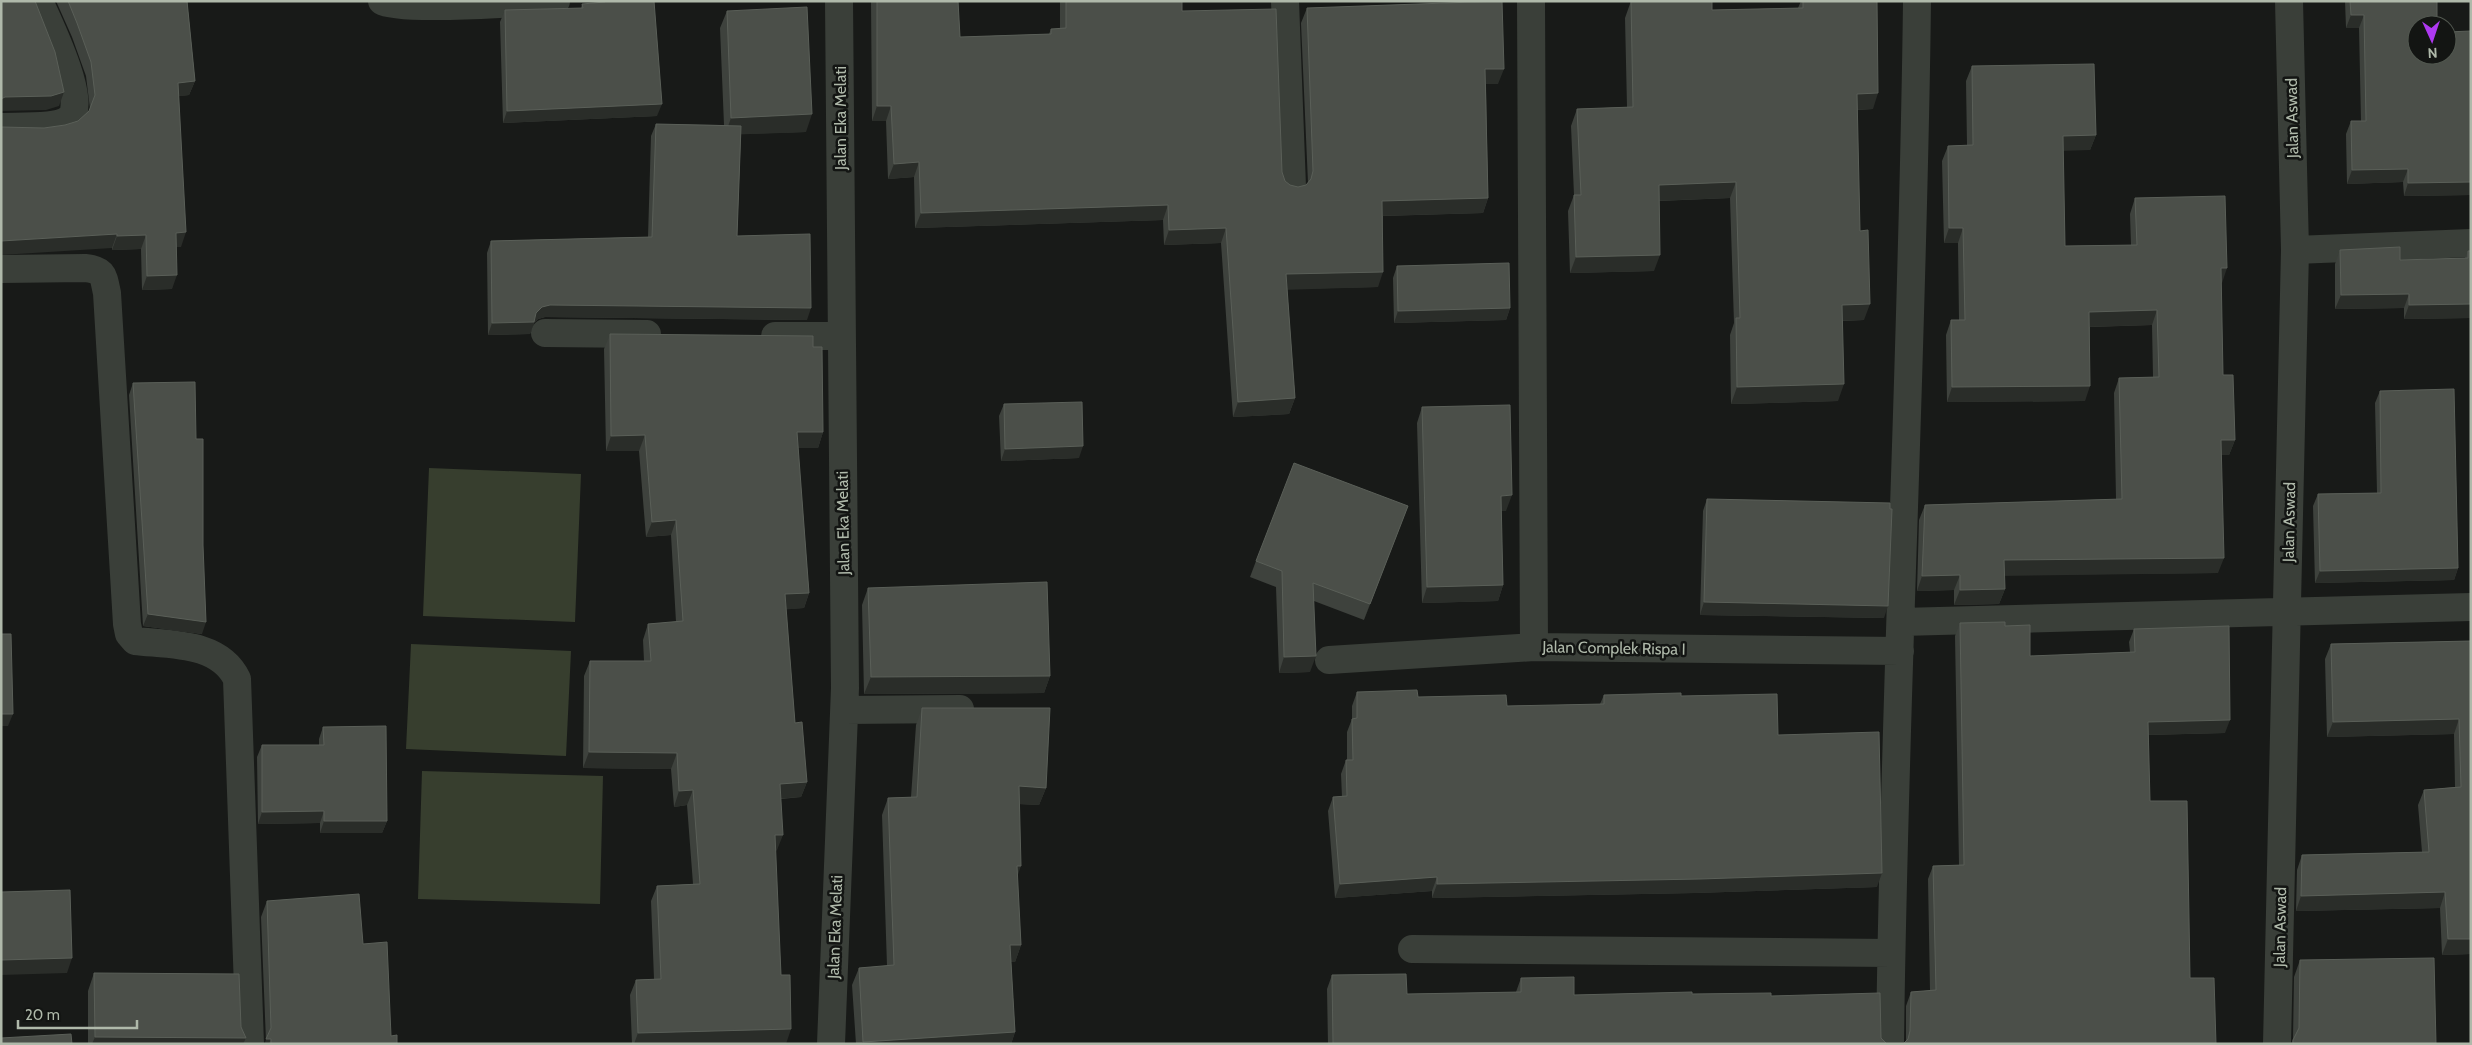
<svg xmlns="http://www.w3.org/2000/svg" width="2472" height="1045" viewBox="0 0 2472 1045" font-family="Cabin,sans-serif">
<rect width="100%" height="100%" fill="#181a18"/>
<path fill="#373e2e" d="M 429,468 L 581,474 L 575,622 L 423,616 Z
M 411,644 L 571,651 L 566,756 L 406,749 Z
M 422,771 L 603,776 L 600,904 L 418,899 Z"/>
<g fill="none" stroke-linecap="round" stroke-linejoin="round">
<path stroke="#3a3f39" stroke-width="28" d="M 382,1 C 400,12 527,2 556,1
M 1285,1 L 1292,187
M 1531,1 L 1534,647
M 1,127 C 17,126 59,129 70,118 C 88,102 48,21 39,1
M 2295,250 L 2471,243
M 1,269 L 85,268 C 104,270 103,275 107,293 L 127,624 L 129,634 L 135,641 C 171,645 219,642 237,679 L 250,1044
M 545,333 L 647,334
M 775,336 L 841,336
M 1901,622 L 2471,607
M 1329,660 L 1534,647 L 1900,651
M 845,710 L 960,709
M 1412,949 L 1891,953
M 831,1044 L 845,688 L 839,1
M 1890,1044 C 1894,696 1913,349 1917,1
M 2277,1044 L 2295,250 L 2289,1"/>
</g>
<path fill="#3e423d" d="M 56,1 L 187,1 L 195,81 L 189,95 L 179,96 L 181,247 L 176,247 L 172,289 L 142,290 L 141,249 L 112,250 L 112,248 L 44,128 L 65,125 L 78,121 L 89,111 L 90,109 L 86,76 L 72,37 Z
M 600,1 L 654,1 L 657,116 L 503,123 L 500,22 L 505,10 L 581,8 L 582,4 L 600,3 Z
M 871,1 L 958,1 L 960,37 L 1049,34 L 1051,29 L 1060,29 L 1060,1 L 1182,1 L 1182,11 L 1282,172 L 1285,181 L 1290,185 L 1298,187 L 1306,185 L 1308,183 L 1301,23 L 1307,8 L 1498,84 L 1486,84 L 1488,198 L 1483,213 L 1383,216 L 1378,287 L 1287,289 L 1295,398 L 1289,414 L 1233,417 L 1221,243 L 1164,245 L 1163,220 L 915,228 L 914,177 L 888,179 L 886,121 L 872,121 Z
M 1631,1 L 1712,10 L 1798,8 L 1801,1 L 1877,1 L 1873,109 L 1857,110 L 1860,231 L 1864,320 L 1843,321 L 1838,401 L 1731,404 L 1730,335 L 1734,323 L 1730,198 L 1659,201 L 1654,271 L 1570,273 L 1568,211 L 1574,195 L 1571,126 L 1577,109 L 1627,107 L 1625,18 Z
M 2345,1 L 2437,1 L 2417,55 L 2471,31 L 2471,195 L 2404,196 L 2403,182 L 2347,184 L 2346,134 L 2351,121 L 2361,121 L 2359,28 L 2346,28 Z
M 727,11 L 806,132 L 741,134 L 737,236 L 807,320 L 545,317 L 538,319 L 534,323 L 530,334 L 488,335 L 487,253 L 491,241 L 648,237 L 651,136 L 656,124 L 724,125 L 720,28 Z
M 1972,66 L 2096,135 L 2090,150 L 2063,150 L 2065,246 L 2131,245 L 2130,214 L 2135,198 L 2222,283 L 2221,283 L 2223,375 L 2235,440 L 2229,455 L 2221,455 L 2218,573 L 2004,575 L 2005,589 L 1999,604 L 1954,605 L 1954,590 L 1917,591 L 1919,520 L 1925,505 L 2116,499 L 2114,393 L 2119,378 L 2153,377 L 2152,325 L 2090,327 L 2085,401 L 1947,402 L 1946,335 L 1951,320 L 1959,320 L 1958,243 L 1944,243 L 1942,161 L 1948,146 L 1967,145 L 1966,81 Z
M 2340,250 L 2400,260 L 2465,258 L 2468,251 L 2471,251 L 2471,318 L 2404,319 L 2404,308 L 2335,309 L 2335,264 Z
M 1397,266 L 1510,308 L 1506,320 L 1394,323 L 1393,278 Z
M 610,334 L 813,347 L 823,432 L 818,448 L 798,448 L 809,593 L 804,608 L 786,609 L 795,723 L 807,782 L 801,797 L 781,799 L 777,850 L 775,851 L 781,975 L 786,1044 L 632,1044 L 630,995 L 636,980 L 654,979 L 651,901 L 657,886 L 693,884 L 687,805 L 674,807 L 671,769 L 583,768 L 584,676 L 590,661 L 644,661 L 643,640 L 648,624 L 676,622 L 671,535 L 646,537 L 639,451 L 606,451 L 604,349 Z
M 133,383 L 196,439 L 202,634 L 143,626 L 129,395 Z
M 2380,391 L 2458,568 L 2454,580 L 2315,583 L 2313,506 L 2318,494 L 2377,493 L 2375,403 Z
M 1004,404 L 1079,458 L 1001,461 L 999,416 Z
M 1422,407 L 1506,511 L 1501,511 L 1503,585 L 1498,601 L 1422,603 L 1417,423 Z
M 1707,499 L 1884,618 L 1700,615 L 1703,511 Z
M 1408,506 L 1364,620 L 1314,601 L 1310,672 L 1279,673 L 1276,587 L 1250,577 L 1256,561 Z
M 868,588 L 1050,676 L 1044,693 L 864,694 L 862,605 Z
M 1960,623 L 2005,626 L 2030,656 L 2130,652 L 2129,642 L 2134,629 L 2225,733 L 2148,735 L 2150,801 L 2190,978 L 1906,1041 L 1906,1006 L 1911,992 L 1930,991 L 1928,879 L 1933,866 L 1959,865 L 1955,636 Z
M 2471,641 L 2471,954 L 2442,955 L 2440,908 L 2296,911 L 2297,870 L 2302,855 L 2422,852 L 2418,805 L 2424,790 L 2455,787 L 2454,734 L 2327,737 L 2325,659 L 2331,644 Z
M 1357,692 L 1507,706 L 1600,704 L 1604,695 L 1681,696 L 1778,735 L 1877,887 L 1695,893 L 1432,898 L 1432,891 L 1335,898 L 1328,811 L 1333,797 L 1342,797 L 1341,774 L 1346,760 L 1347,760 L 1347,732 L 1352,719 L 1352,706 Z
M 922,708 L 1046,788 L 1039,805 L 1020,804 L 1017,877 L 1021,945 L 1015,962 L 1011,962 L 1015,1032 L 1011,1044 L 856,1044 L 852,985 L 859,968 L 887,966 L 882,815 L 888,798 L 911,797 L 916,725 Z
M 323,727 L 387,821 L 382,833 L 320,833 L 320,823 L 258,824 L 257,757 L 262,745 L 319,745 L 319,739 Z
M 267,901 L 363,944 L 391,1036 L 397,1044 L 265,1044 L 266,1041 L 261,917 Z
M 2300,960 L 2436,1044 L 2291,1044 L 2293,1039 L 2294,977 Z
M 94,973 L 241,1027 L 243,1044 L 88,1044 L 88,991 Z
M 1332,975 L 1407,994 L 1516,992 L 1521,978 L 1574,995 L 1692,994 L 1771,996 L 1881,1038 L 1887,1044 L 1328,1044 L 1327,989 Z"/>
<path fill="#2a2d29" d="M 2351,15 L 2364,15 L 2359,28 L 2346,28 Z
M 1485,69 L 1504,69 L 1498,84 L 1480,84 Z
M 195,81 L 189,95 L 173,97 L 178,83 Z
M 64,92 L 59,106 L 46,110 L 1,111 L 1,99 L 5,97 Z
M 1878,93 L 1873,109 L 1851,110 L 1857,94 Z
M 662,104 L 657,116 L 503,123 L 507,111 Z
M 877,106 L 891,106 L 886,121 L 872,121 Z
M 812,114 L 806,132 L 725,135 L 731,118 Z
M 2096,135 L 2090,150 L 2058,151 L 2063,136 Z
M 919,162 L 914,177 L 888,179 L 894,164 Z
M 2408,169 L 2403,182 L 2347,184 L 2352,170 Z
M 1736,182 L 1730,198 L 1653,201 L 1659,185 Z
M 2471,182 L 2471,195 L 2404,196 L 2408,183 Z
M 1488,198 L 1483,213 L 1377,216 L 1382,201 Z
M 1168,205 L 1163,220 L 915,228 L 921,213 Z
M 1226,228 L 1221,243 L 1164,245 L 1169,230 Z
M 1949,228 L 1963,228 L 1958,243 L 1944,243 Z
M 186,232 L 181,247 L 171,247 L 176,233 Z
M 117,234 L 112,248 L 1,255 L 1,241 Z
M 146,235 L 141,249 L 112,250 L 117,236 Z
M 1660,255 L 1654,271 L 1570,273 L 1576,257 Z
M 2221,268 L 2227,268 L 2222,283 L 2215,283 Z
M 1383,272 L 1378,287 L 1281,290 L 1286,274 Z
M 177,275 L 172,289 L 142,290 L 147,276 Z
M 2409,294 L 2404,308 L 2335,309 L 2341,295 Z
M 1870,304 L 1864,320 L 1836,321 L 1842,305 Z
M 2471,304 L 2471,318 L 2404,319 L 2409,305 Z
M 550,305 L 811,308 L 807,320 L 545,317 L 538,319 L 534,323 L 530,334 L 488,335 L 492,323 L 536,313 L 542,307 Z
M 1510,308 L 1506,320 L 1394,323 L 1398,311 Z
M 2157,310 L 2152,325 L 2084,327 L 2089,312 Z
M 1844,384 L 1838,401 L 1731,404 L 1737,387 Z
M 2090,386 L 2085,401 L 1947,402 L 1952,387 Z
M 1295,398 L 1289,414 L 1233,417 L 1238,402 Z
M 797,432 L 823,432 L 818,448 L 791,448 Z
M 645,435 L 639,451 L 606,451 L 611,436 Z
M 2221,440 L 2235,440 L 2229,455 L 2215,455 Z
M 1083,446 L 1079,458 L 1001,461 L 1005,449 Z
M 1512,495 L 1506,511 L 1495,511 L 1501,496 Z
M 1408,506 L 1402,522 L 1364,620 L 1370,604 Z
M 676,520 L 671,535 L 646,537 L 652,522 Z
M 2224,558 L 2218,573 L 1999,576 L 2004,560 Z
M 2458,568 L 2454,580 L 2315,583 L 2320,571 Z
M 1960,575 L 1954,590 L 1917,591 L 1922,576 Z
M 1503,585 L 1498,601 L 1422,603 L 1427,587 Z
M 2005,589 L 1999,604 L 1954,605 L 1960,590 Z
M 809,593 L 804,608 L 779,610 L 785,594 Z
M 1704,602 L 1888,606 L 1884,618 L 1700,615 Z
M 148,614 L 206,622 L 202,634 L 143,626 Z
M 1316,656 L 1310,672 L 1279,673 L 1284,657 Z
M 1050,676 L 1044,693 L 864,694 L 871,677 Z
M 1,714 L 13,714 L 8,726 L 1,726 Z
M 2459,719 L 2454,734 L 2327,737 L 2333,722 Z
M 2230,720 L 2225,733 L 2143,735 L 2148,722 Z
M 589,752 L 677,753 L 671,769 L 583,768 Z
M 807,782 L 801,797 L 774,799 L 780,784 Z
M 1019,786 L 1046,788 L 1039,805 L 1013,804 Z
M 693,790 L 687,805 L 674,807 L 679,791 Z
M 324,811 L 320,823 L 258,824 L 262,812 Z
M 324,821 L 387,821 L 382,833 L 320,833 Z
M 775,835 L 783,835 L 777,850 L 769,851 Z
M 1017,866 L 1021,866 L 1015,883 Z
M 1882,873 L 1877,887 L 1695,893 L 1432,898 L 1437,884 Z
M 1437,877 L 1432,891 L 1335,898 L 1340,884 Z
M 2445,892 L 2440,908 L 2296,911 L 2301,896 Z
M 2448,939 L 2471,939 L 2471,954 L 2442,955 Z
M 1010,945 L 1021,945 L 1015,962 L 1004,962 Z
M 72,958 L 67,973 L 1,975 L 1,960 Z
M 791,1029 L 786,1044 L 634,1044 L 638,1033 Z
M 1015,1032 L 1011,1044 L 862,1044 L 863,1042 Z
M 95,1037 L 246,1038 L 243,1044 L 92,1044 Z
M 266,1039 L 271,1039 L 269,1044 L 265,1044 Z"/>
<path fill="#4b4f49" stroke="#5a5f58" d="M 1,1 L 35,1 L 55,52 L 64,92 L 51,96 L 5,97 L 1,99 Z
M 68,1 L 187,1 L 195,81 L 178,83 L 186,232 L 176,233 L 177,275 L 147,276 L 146,235 L 117,236 L 117,234 L 1,241 L 1,127 L 44,128 L 65,125 L 78,121 L 89,111 L 95,95 L 91,62 L 77,23 Z
M 605,1 L 654,1 L 662,104 L 507,111 L 505,10 L 583,8 L 582,4 L 605,2 Z
M 877,1 L 958,1 L 960,37 L 1051,34 L 1051,29 L 1066,28 L 1066,1 L 1182,1 L 1182,11 L 1276,9 L 1282,172 L 1285,181 L 1290,185 L 1298,187 L 1306,185 L 1311,179 L 1313,171 L 1307,8 L 1502,1 L 1504,69 L 1485,69 L 1488,198 L 1382,201 L 1383,272 L 1286,274 L 1295,398 L 1238,402 L 1226,228 L 1169,230 L 1168,205 L 921,213 L 919,162 L 894,164 L 891,106 L 877,106 Z
M 1631,1 L 1712,1 L 1712,10 L 1803,8 L 1803,1 L 1877,1 L 1878,93 L 1857,94 L 1860,231 L 1868,230 L 1870,304 L 1842,305 L 1844,384 L 1737,387 L 1736,318 L 1740,318 L 1736,182 L 1659,185 L 1660,255 L 1576,257 L 1574,195 L 1581,195 L 1577,109 L 1633,107 Z
M 2350,1 L 2437,1 L 2437,25 L 2417,25 L 2417,55 L 2447,55 L 2447,32 L 2471,31 L 2471,182 L 2408,183 L 2408,169 L 2352,170 L 2351,121 L 2366,121 L 2364,15 L 2351,15 Z
M 807,7 L 812,114 L 731,118 L 727,11 Z
M 2094,64 L 2096,135 L 2063,136 L 2065,246 L 2137,245 L 2135,198 L 2225,196 L 2227,268 L 2221,268 L 2223,375 L 2233,375 L 2235,440 L 2221,440 L 2224,558 L 2004,560 L 2005,589 L 1960,590 L 1960,575 L 1922,576 L 1925,505 L 2122,499 L 2119,378 L 2159,377 L 2157,310 L 2089,312 L 2090,386 L 1952,387 L 1951,320 L 1965,320 L 1963,228 L 1949,228 L 1948,146 L 1973,145 L 1972,66 Z
M 656,124 L 741,126 L 737,236 L 810,234 L 811,308 L 550,305 L 542,307 L 536,313 L 534,322 L 492,323 L 491,241 L 652,237 Z
M 2400,247 L 2400,260 L 2468,258 L 2468,251 L 2471,251 L 2471,304 L 2409,305 L 2409,294 L 2341,295 L 2340,250 Z
M 1509,263 L 1510,308 L 1398,311 L 1397,266 Z
M 610,334 L 813,336 L 813,347 L 822,347 L 823,432 L 797,432 L 809,593 L 785,594 L 795,723 L 802,722 L 807,782 L 780,784 L 783,835 L 775,835 L 781,975 L 790,975 L 791,1029 L 638,1033 L 636,980 L 661,979 L 657,886 L 700,884 L 693,790 L 679,791 L 677,753 L 589,752 L 590,661 L 651,661 L 648,624 L 683,621 L 676,520 L 652,522 L 645,435 L 611,436 Z
M 195,382 L 196,439 L 203,439 L 203,545 L 206,622 L 148,614 L 133,383 Z
M 2454,389 L 2458,568 L 2320,571 L 2318,494 L 2381,493 L 2380,391 Z
M 1082,402 L 1083,446 L 1005,449 L 1004,404 Z
M 1510,405 L 1512,495 L 1501,496 L 1503,585 L 1427,587 L 1422,407 Z
M 1294,463 L 1408,506 L 1370,604 L 1313,583 L 1316,656 L 1284,657 L 1282,571 L 1256,561 Z
M 1707,499 L 1890,503 L 1890,509 L 1892,509 L 1888,606 L 1704,602 Z
M 1047,582 L 1050,676 L 871,677 L 868,588 Z
M 2005,622 L 2005,626 L 2030,625 L 2030,656 L 2135,652 L 2134,629 L 2229,626 L 2230,720 L 2148,722 L 2150,801 L 2187,801 L 2190,978 L 2214,978 L 2216,1044 L 1903,1044 L 1908,1039 L 1910,1031 L 1911,992 L 1936,990 L 1933,866 L 1964,865 L 1960,623 Z
M 1,634 L 11,634 L 13,714 L 1,714 Z
M 2471,641 L 2471,939 L 2448,939 L 2445,892 L 2301,896 L 2302,855 L 2429,852 L 2424,790 L 2461,787 L 2459,719 L 2333,722 L 2331,644 Z
M 1417,690 L 1418,697 L 1506,695 L 1507,706 L 1604,704 L 1604,695 L 1681,693 L 1681,696 L 1777,694 L 1778,735 L 1879,732 L 1882,873 L 1700,879 L 1437,884 L 1437,877 L 1340,884 L 1333,797 L 1347,796 L 1346,760 L 1353,760 L 1352,719 L 1357,718 L 1357,692 Z
M 922,708 L 1050,708 L 1046,788 L 1019,786 L 1021,866 L 1017,866 L 1021,945 L 1010,945 L 1015,1032 L 863,1042 L 859,968 L 894,965 L 888,798 L 917,797 Z
M 386,726 L 387,821 L 324,821 L 324,811 L 262,812 L 262,745 L 324,745 L 323,727 Z
M 70,890 L 72,958 L 1,960 L 1,892 Z
M 359,894 L 363,944 L 387,942 L 391,1036 L 397,1035 L 397,1044 L 271,1044 L 271,1039 L 266,1039 L 271,1028 L 267,901 Z
M 2434,958 L 2436,1044 L 2293,1044 L 2293,1040 L 2299,1028 L 2300,960 Z
M 94,973 L 239,974 L 241,1027 L 246,1038 L 95,1037 Z
M 1406,974 L 1407,994 L 1521,992 L 1521,978 L 1574,977 L 1574,995 L 1692,992 L 1692,994 L 1771,993 L 1771,996 L 1880,993 L 1881,1038 L 1887,1044 L 1333,1044 L 1332,975 Z
M 71,1034 L 72,1044 L 1,1044 L 1,1038 Z"/>
<g text-anchor="middle" dominant-baseline="central" stroke-width="5" stroke-linejoin="round" paint-order="stroke">
<g font-size="16" fill="#afb9aa" stroke="#131513">
<text transform="translate(840 118) rotate(-90)">Jalan Eka Melati</text>
<text transform="translate(2292 118) rotate(-91)">Jalan Aswad</text>
<text transform="translate(2289 522) rotate(-89)">Jalan Aswad</text>
<text transform="translate(843 523) rotate(-91)">Jalan Eka Melati</text>
<text transform="translate(1614 648) rotate(1)">Jalan Complek Rispa I</text>
<text transform="translate(835 927) rotate(-88)">Jalan Eka Melati</text>
<text transform="translate(2280 927) rotate(-89)">Jalan Aswad</text>
</g>
</g>
<rect width="2472" height="1045" fill="none" stroke="#afb9aa" stroke-width="5"/>
<g transform="translate(2432 40) rotate(177)"><circle r="24" fill="#131513" stroke="#51574f"/>
<path d="M0-4L9 19L0 12L-9 19Z" fill="#ae39f1"/>
<text y="-8" font-size="14" font-weight="bold" text-anchor="middle" fill="#afb9aa">N</text>
</g>
<path d="M18 1020v8h119v-8" fill="none" stroke="#afb9aa" stroke-width="2.5"/>
<text x="25" y="1020" font-size="15" fill="#afb9aa" stroke="#131513" stroke-width="4" paint-order="stroke">20 m</text>
</svg>
